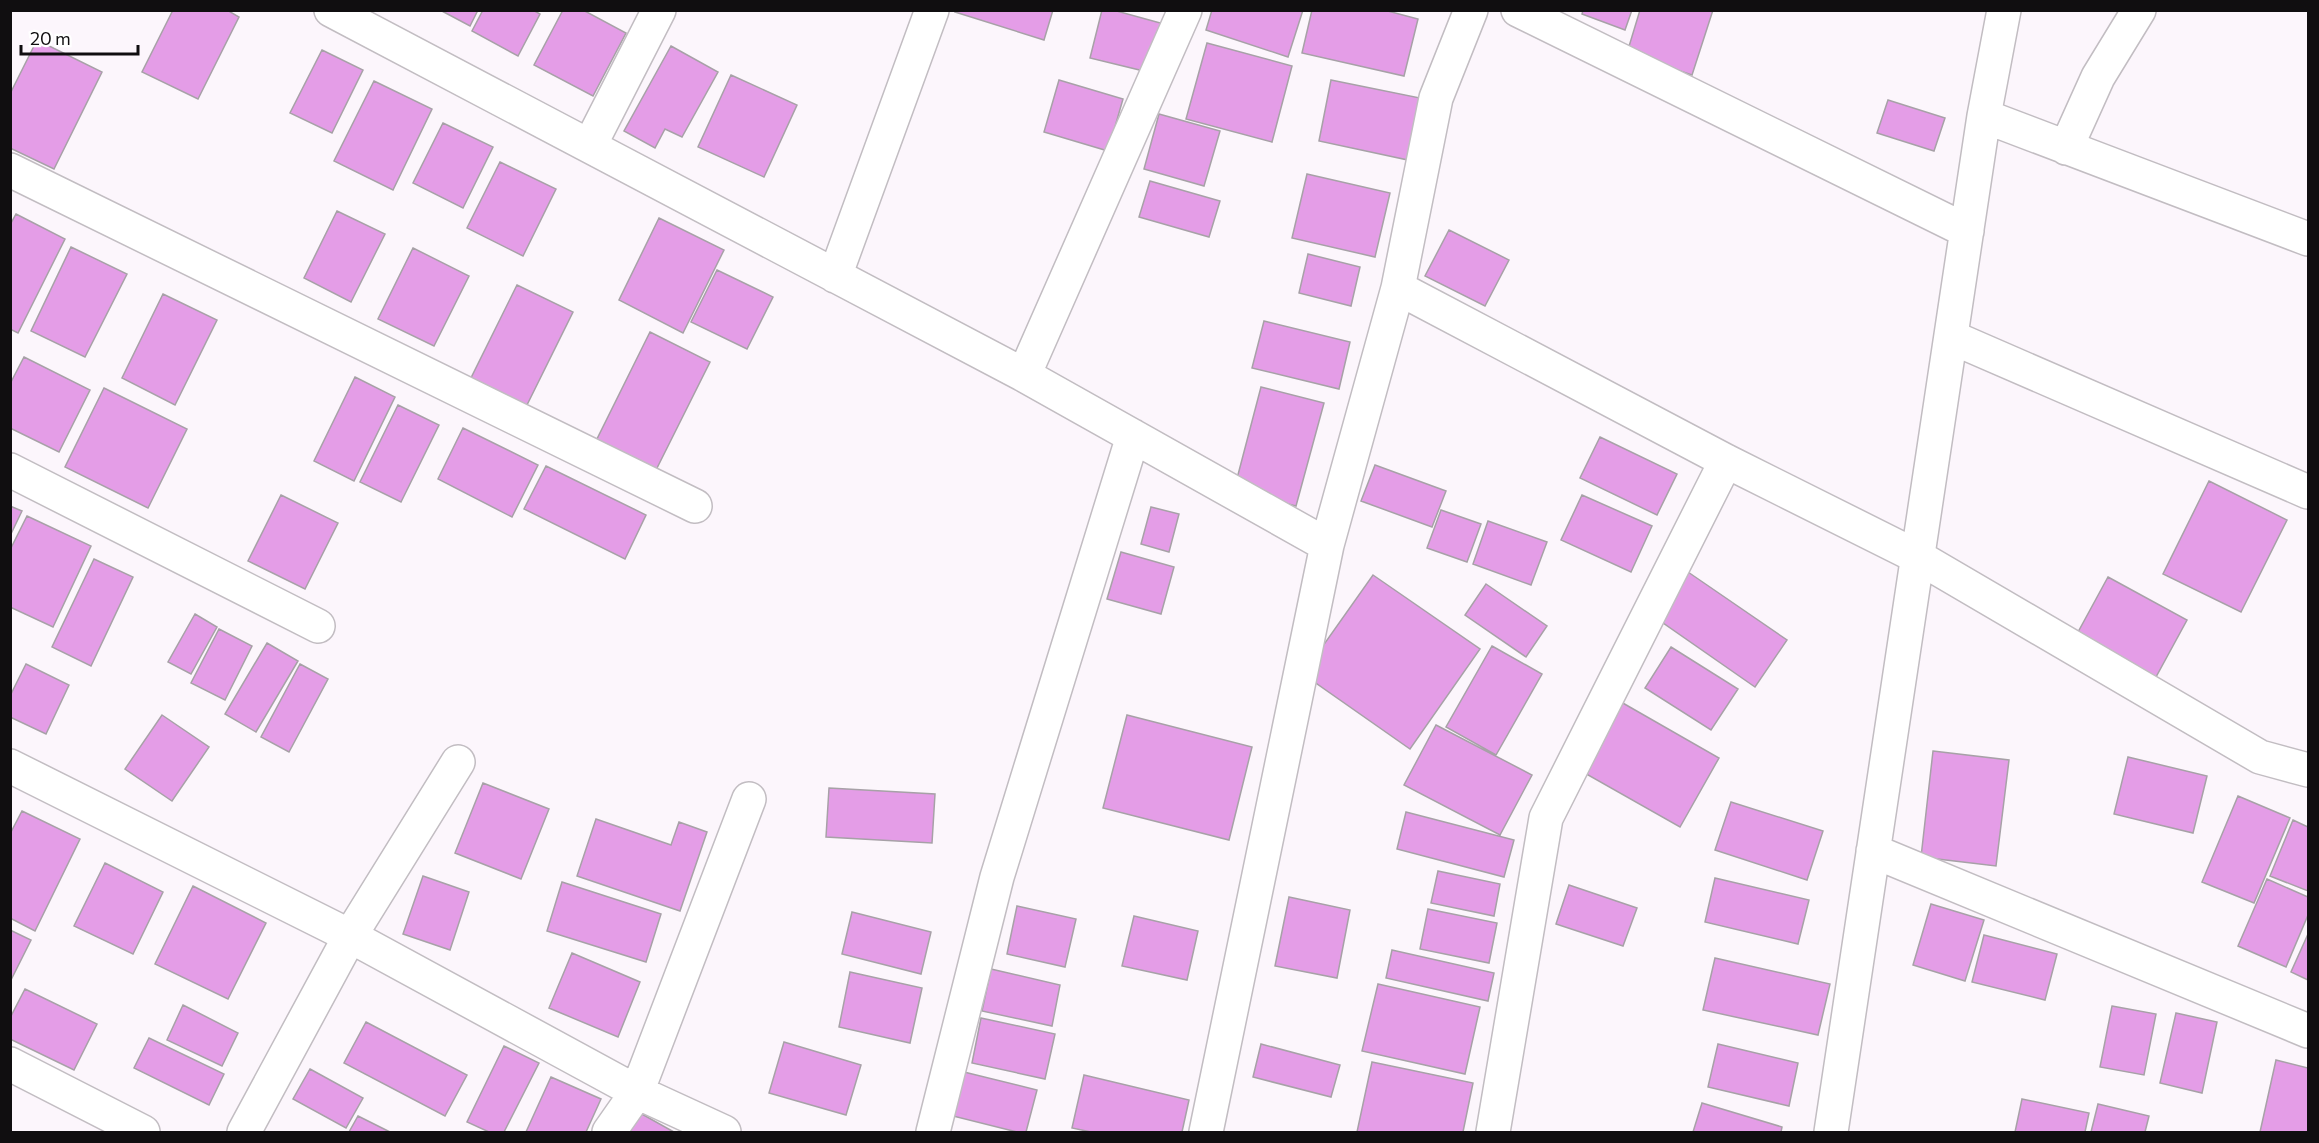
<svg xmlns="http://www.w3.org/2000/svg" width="2319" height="1143" viewBox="0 0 2319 1143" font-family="Commissioner,sans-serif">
<rect width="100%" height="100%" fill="#fcf6fc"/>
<path fill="#e49de7" stroke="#a7a1a7" stroke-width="1.5" d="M 173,10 L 227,10 L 239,17 L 198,99 L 142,72 Z
M 440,10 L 478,10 L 470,26 Z
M 483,10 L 533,10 L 540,14 L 518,56 L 472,31 Z
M 563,10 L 583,10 L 626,33 L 593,96 L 534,65 Z
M 956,10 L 1053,10 L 1044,40 L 955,12 Z
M 1102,10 L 1113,10 L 1164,24 L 1152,73 L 1090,58 Z
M 1212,10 L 1303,10 L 1288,57 L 1206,30 Z
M 1312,10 L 1384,10 L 1418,19 L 1404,76 L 1302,53 Z
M 1583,10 L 1632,10 L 1625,30 L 1582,14 Z
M 1640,10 L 1713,10 L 1692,75 L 1627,53 Z
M 37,40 L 102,72 L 54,169 L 10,148 L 10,94 Z
M 1207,43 L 1292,66 L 1272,142 L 1186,119 Z
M 671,46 L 718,72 L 682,137 L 665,129 L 655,148 L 624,131 Z
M 322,50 L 363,70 L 332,133 L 290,113 Z
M 731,75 L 797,105 L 764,177 L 698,147 Z
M 1059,80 L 1123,99 L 1108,151 L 1044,132 Z
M 1331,80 L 1420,98 L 1408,160 L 1319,141 Z
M 374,81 L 432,109 L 393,190 L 334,161 Z
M 1888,100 L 1945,118 L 1934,151 L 1877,133 Z
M 1159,114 L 1220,131 L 1204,186 L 1144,169 Z
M 443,123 L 493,147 L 463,208 L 413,183 Z
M 500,162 L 556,189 L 523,256 L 467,228 Z
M 1307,174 L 1390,193 L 1375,257 L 1292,238 Z
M 1150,181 L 1220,201 L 1209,237 L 1139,217 Z
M 337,211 L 385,234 L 351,302 L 304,278 Z
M 16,214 L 65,239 L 18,333 L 10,329 L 10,225 Z
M 659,218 L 724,250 L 683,333 L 619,300 Z
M 1449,230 L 1509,260 L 1485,306 L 1425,276 Z
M 71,247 L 127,274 L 85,357 L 31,331 Z
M 413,248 L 469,276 L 434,346 L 378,319 Z
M 1308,254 L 1360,267 L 1351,306 L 1299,293 Z
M 717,270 L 773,297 L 747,349 L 691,322 Z
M 517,285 L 573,312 L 521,417 L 465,390 Z
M 163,294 L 217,320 L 175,405 L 122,378 Z
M 1264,321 L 1350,342 L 1339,389 L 1252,368 Z
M 650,332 L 710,362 L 653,476 L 593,447 Z
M 24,357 L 90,390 L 59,452 L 10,428 L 10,384 Z
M 355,377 L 395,397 L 354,481 L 314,461 Z
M 1261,387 L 1324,403 L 1296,506 L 1234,490 Z
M 104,388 L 187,429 L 148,508 L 65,467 Z
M 398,405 L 439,425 L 401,502 L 360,482 Z
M 463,428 L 538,465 L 512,517 L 438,479 Z
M 1600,437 L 1677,474 L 1657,515 L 1580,478 Z
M 1375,465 L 1446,491 L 1432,527 L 1361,501 Z
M 546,466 L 646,515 L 625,559 L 524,509 Z
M 2209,481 L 2287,520 L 2241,612 L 2163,574 Z
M 281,495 L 338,523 L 305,589 L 248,561 Z
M 1582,495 L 1652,526 L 1631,572 L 1561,540 Z
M 10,506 L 22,511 L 10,536 Z
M 1151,507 L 1179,514 L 1169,552 L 1141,544 Z
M 1441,510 L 1481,524 L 1467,562 L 1427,548 Z
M 27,516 L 91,546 L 53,627 L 10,607 L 10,550 Z
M 1488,521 L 1547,542 L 1531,585 L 1473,564 Z
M 1121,552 L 1174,567 L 1161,614 L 1107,599 Z
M 94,559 L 133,577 L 91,666 L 52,647 Z
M 1688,572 L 1787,640 L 1755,687 L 1656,618 Z
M 1373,575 L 1480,649 L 1410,749 L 1303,674 Z
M 2108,577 L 2187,620 L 2150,688 L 2071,645 Z
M 1486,584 L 1547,626 L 1526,657 L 1465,615 Z
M 195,614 L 217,627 L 191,674 L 168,662 Z
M 219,629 L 252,646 L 225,700 L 191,683 Z
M 267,643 L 298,661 L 256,732 L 225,714 Z
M 1492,646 L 1542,674 L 1496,755 L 1446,727 Z
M 1671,647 L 1738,689 L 1711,730 L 1645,688 Z
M 26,664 L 69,685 L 46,734 L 10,717 L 10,696 Z
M 300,664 L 328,679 L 289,752 L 261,737 Z
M 1621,702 L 1719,758 L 1680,827 L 1581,771 Z
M 162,715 L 209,747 L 172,801 L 125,769 Z
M 1127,715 L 1252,747 L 1229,840 L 1103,808 Z
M 1436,725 L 1532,775 L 1500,835 L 1404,785 Z
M 1933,751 L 2009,760 L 1996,866 L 1921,857 Z
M 2128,757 L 2207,776 L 2193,833 L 2114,814 Z
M 483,783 L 549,809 L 521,879 L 455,853 Z
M 829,788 L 935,794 L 932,843 L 826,837 Z
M 2238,796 L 2290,818 L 2254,903 L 2202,882 Z
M 1731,802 L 1823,831 L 1807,880 L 1715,850 Z
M 22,811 L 80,839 L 35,931 L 10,918 L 10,834 Z
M 1406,812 L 1514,840 L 1504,877 L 1397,849 Z
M 596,819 L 671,845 L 679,822 L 707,832 L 680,911 L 577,876 Z
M 2293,820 L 2308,827 L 2308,891 L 2270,876 Z
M 105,863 L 163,892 L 133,954 L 74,926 Z
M 1438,871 L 1500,884 L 1494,916 L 1431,903 Z
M 423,876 L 469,892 L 450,950 L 403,934 Z
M 1715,878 L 1809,900 L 1798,944 L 1705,922 Z
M 2267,879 L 2308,897 L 2308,915 L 2286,967 L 2238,946 Z
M 562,882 L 661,914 L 646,962 L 547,931 Z
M 1569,885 L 1637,908 L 1623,946 L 1556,924 Z
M 193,886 L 266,923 L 228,999 L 155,964 Z
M 1289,897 L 1350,910 L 1337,978 L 1275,966 Z
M 1931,904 L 1984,920 L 1965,981 L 1913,965 Z
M 1017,906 L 1076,919 L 1065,967 L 1007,954 Z
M 1428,909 L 1497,923 L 1489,963 L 1420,949 Z
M 852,912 L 931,932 L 921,974 L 842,954 Z
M 1134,916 L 1198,931 L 1187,980 L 1122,966 Z
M 10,930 L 31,940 L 10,982 Z
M 2308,934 L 2308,980 L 2291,972 Z
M 1984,935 L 2057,954 L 2045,1000 L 1972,982 Z
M 1392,950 L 1494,973 L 1488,1001 L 1386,978 Z
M 572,953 L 640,982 L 618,1037 L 549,1008 Z
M 1715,958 L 1830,984 L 1818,1035 L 1703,1010 Z
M 991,969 L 1060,985 L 1052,1026 L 982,1011 Z
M 850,972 L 922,988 L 910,1043 L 839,1027 Z
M 1378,984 L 1480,1007 L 1465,1074 L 1362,1051 Z
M 25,989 L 97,1024 L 74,1070 L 10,1039 L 10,1018 Z
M 183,1005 L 238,1033 L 222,1066 L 167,1040 Z
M 2112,1006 L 2156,1014 L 2144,1075 L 2100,1067 Z
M 2176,1013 L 2217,1022 L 2202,1093 L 2160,1083 Z
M 981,1018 L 1055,1034 L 1045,1079 L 972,1063 Z
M 366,1022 L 467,1075 L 445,1116 L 344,1063 Z
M 149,1038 L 224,1074 L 209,1105 L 134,1068 Z
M 784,1042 L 861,1065 L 846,1115 L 769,1093 Z
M 1261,1044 L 1340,1065 L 1331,1097 L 1253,1077 Z
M 1718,1044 L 1798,1063 L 1789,1106 L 1708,1087 Z
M 504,1046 L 539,1063 L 504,1132 L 489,1132 L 467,1122 Z
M 2276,1060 L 2308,1068 L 2308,1132 L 2260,1132 Z
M 1372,1062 L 1473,1083 L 1463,1132 L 1357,1132 Z
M 310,1069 L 363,1098 L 346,1128 L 293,1099 Z
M 964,1072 L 1037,1090 L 1026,1132 L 1017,1132 L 953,1116 Z
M 1084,1075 L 1189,1100 L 1182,1132 L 1091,1132 L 1072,1128 Z
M 551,1077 L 601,1099 L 586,1132 L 526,1132 Z
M 2022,1099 L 2089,1113 L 2085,1132 L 2015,1132 Z
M 1702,1103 L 1782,1127 L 1781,1132 L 1693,1132 Z
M 2098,1104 L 2149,1116 L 2145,1132 L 2091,1132 Z
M 640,1113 L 674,1132 L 629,1132 Z
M 358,1116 L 390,1132 L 349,1132 Z"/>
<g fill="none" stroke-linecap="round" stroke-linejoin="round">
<g stroke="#c2bdc2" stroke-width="36">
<path id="minor" d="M 331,10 L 1024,375 L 1327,545
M 1518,10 L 1967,231
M 1984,116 L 2308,239
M 590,145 L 659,10
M 2066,148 L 2098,77 L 2139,10
M 10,170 L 695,506
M 835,276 L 932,10
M 1398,288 L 1726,461 L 1918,557 L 2260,757 L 2308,770
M 1951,337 L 2308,492
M 1024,375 L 1185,10
M 10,470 L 318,626
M 10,766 L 350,936 L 637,1092 L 724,1132
M 1873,851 L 2308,1031
M 10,1064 L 143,1132
M 244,1132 L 350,936 L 458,762
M 609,1132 L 637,1092 L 749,799
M 933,1132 L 997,877 L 1133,436
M 1206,1132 L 1327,545 L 1398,288 L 1436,98 L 1471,10
M 1493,1132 L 1546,818 L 1726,461
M 1831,1132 L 1984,116 L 2004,10"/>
</g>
<use href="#minor" stroke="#fff" stroke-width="33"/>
</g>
<rect width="2319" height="1143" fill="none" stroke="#100e10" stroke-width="24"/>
<path d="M21 45v9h117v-9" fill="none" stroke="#100e10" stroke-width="3"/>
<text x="30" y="45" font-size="18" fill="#100e10" stroke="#ffffff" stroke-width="4.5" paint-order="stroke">20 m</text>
</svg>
